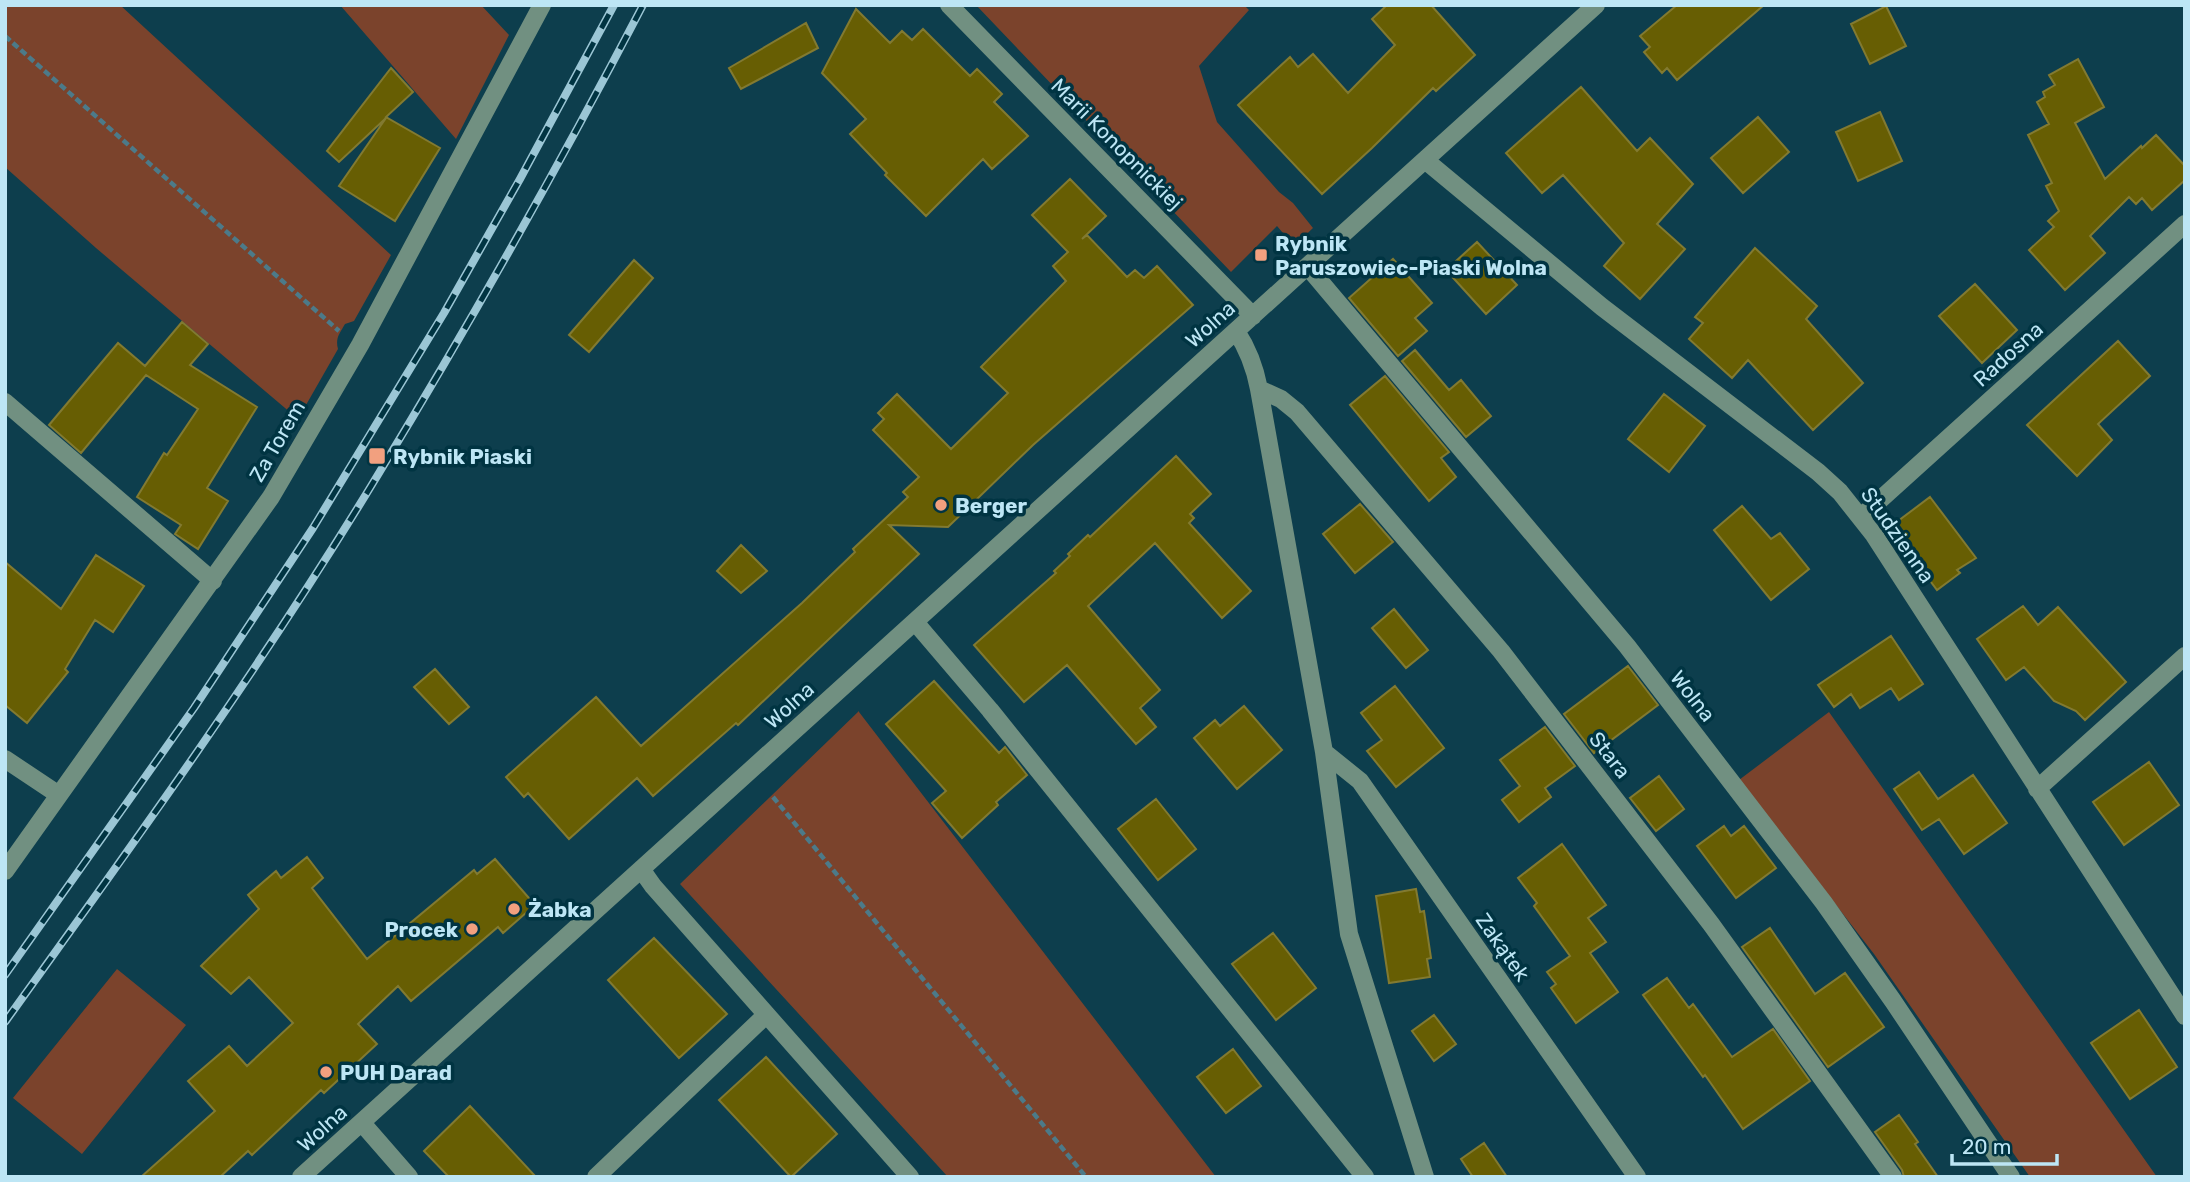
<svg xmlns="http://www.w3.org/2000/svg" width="2190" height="1182" viewBox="0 0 2190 1182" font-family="Rubik,sans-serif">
<rect width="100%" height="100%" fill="#0d3e4d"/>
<path fill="#7b432c" d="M 5,5 L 120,5 L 391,255 L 354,321 L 345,324 C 340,333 335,338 338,349 L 298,419 L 96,248 L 5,167 Z
M 340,5 L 481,5 L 509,35 L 456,139 Z
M 976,5 L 1244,5 L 1249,10 L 1199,66 L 1217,122 L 1279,192 L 1293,203 L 1313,228 L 1294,246 L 1277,226 L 1231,272 Z
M 859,711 L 859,712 L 1216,1177 L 948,1177 L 680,884 Z
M 1829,712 L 2157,1177 L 2030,1177 L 1874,954 L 1739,780 Z
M 117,969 L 186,1025 L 82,1154 L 13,1098 Z"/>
<path fill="#675e03" stroke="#827a31" stroke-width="2" d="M 1387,5 L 1431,5 L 1475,55 L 1436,91 L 1433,88 L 1372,148 L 1322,194 L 1238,105 L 1290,57 L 1298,67 L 1313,54 L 1348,93 L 1395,45 L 1372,19 Z
M 1677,5 L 1764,5 L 1677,80 L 1667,68 L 1662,73 L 1644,52 L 1650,47 L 1640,36 Z
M 1886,6 L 1906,46 L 1870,64 L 1851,24 Z
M 856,9 L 890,43 L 902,31 L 912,40 L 923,29 L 970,76 L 977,69 L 1002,94 L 994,102 L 1028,136 L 992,169 L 983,159 L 926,216 L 885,175 L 887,173 L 850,134 L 866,119 L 822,73 Z
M 806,23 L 818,48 L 741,89 L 729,68 Z
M 2078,59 L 2104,107 L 2075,123 L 2105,179 L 2141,146 L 2142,148 L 2156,135 L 2185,166 L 2185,180 L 2152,210 L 2142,198 L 2136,204 L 2129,197 L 2090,236 L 2105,253 L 2065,290 L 2029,250 L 2054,227 L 2048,221 L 2059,211 L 2046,186 L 2052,183 L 2028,135 L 2049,124 L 2037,102 L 2045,97 L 2043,92 L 2055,85 L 2049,75 Z
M 391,68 L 413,92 L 386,117 L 440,148 L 395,221 L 339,186 L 386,118 L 339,162 L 327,151 Z
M 1581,87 L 1637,151 L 1650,138 L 1693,184 L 1657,224 L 1685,249 L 1640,299 L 1604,266 L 1624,243 L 1563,175 L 1542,193 L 1506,153 Z
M 1880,112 L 1902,161 L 1858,181 L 1836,132 Z
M 1758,117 L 1789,152 L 1743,193 L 1711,158 Z
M 1070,179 L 1106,216 L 1082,239 L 1087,235 L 1127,277 L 1135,270 L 1144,278 L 1157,266 L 1193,305 L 1033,445 L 948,527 L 889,525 L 919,554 L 738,725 L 736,723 L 653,796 L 637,778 L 569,839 L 528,793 L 524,797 L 506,777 L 596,697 L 641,746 L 802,603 L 855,552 L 853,549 L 908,497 L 903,492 L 919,477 L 873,430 L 884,419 L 878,413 L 897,394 L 951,449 L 1008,393 L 981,367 L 1066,281 L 1053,266 L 1068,252 L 1032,215 Z
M 1477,242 L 1517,285 L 1486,314 L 1446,270 Z
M 1755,248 L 1817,306 L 1806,319 L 1863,383 L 1813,430 L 1748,360 L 1732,378 L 1689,339 L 1703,323 L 1695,317 Z
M 1393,259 L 1432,303 L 1415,318 L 1427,331 L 1398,356 L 1349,298 Z
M 634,260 L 653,278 L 589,352 L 569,335 Z
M 1975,284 L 2017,330 L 1982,363 L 1939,316 Z
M 182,322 L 208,344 L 190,365 L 257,407 L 207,488 L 228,501 L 198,549 L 175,534 L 181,525 L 137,497 L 164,453 L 167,455 L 198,409 L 146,375 L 81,453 L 49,425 L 118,343 L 145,366 Z
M 2118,341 L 2150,376 L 2098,424 L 2112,440 L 2077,476 L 2027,425 Z
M 1415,350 L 1449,390 L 1461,380 L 1491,416 L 1466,437 L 1402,361 Z
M 1385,376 L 1449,452 L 1441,458 L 1456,477 L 1429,501 L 1350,405 Z
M 1664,394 L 1705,426 L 1669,472 L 1628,439 Z
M 1176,456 L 1211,494 L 1190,514 L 1194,518 L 1189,523 L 1251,591 L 1222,618 L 1155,543 L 1088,606 L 1160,690 L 1140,708 L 1156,727 L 1136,744 L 1067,665 L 1024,702 L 974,645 L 1056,573 L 1054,571 L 1070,556 L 1068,554 L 1088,535 L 1090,537 Z
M 1930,497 L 1976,558 L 1957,570 L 1960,573 L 1937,590 L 1890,527 Z
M 1360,504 L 1393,542 L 1355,573 L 1323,534 Z
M 1742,506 L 1771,539 L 1780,533 L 1809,569 L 1771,600 L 1714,530 Z
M 741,545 L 767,571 L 741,593 L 717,571 Z
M 96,555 L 144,586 L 113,632 L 95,620 L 65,669 L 68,672 L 27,723 L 5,705 L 5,562 L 61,609 Z
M 2023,606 L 2038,625 L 2058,607 L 2126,682 L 2085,720 L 2076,711 L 2054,701 L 2024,667 L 2006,680 L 1977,639 Z
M 1394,609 L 1428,650 L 1406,668 L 1372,628 Z
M 1891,636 L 1923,684 L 1899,700 L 1891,688 L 1860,708 L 1851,694 L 1834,707 L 1818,685 Z
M 1628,666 L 1658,705 L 1594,753 L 1564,714 Z
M 435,669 L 469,707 L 449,724 L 414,687 Z
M 934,681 L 999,753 L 1005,747 L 1027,775 L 996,802 L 998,805 L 962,838 L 932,803 L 946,791 L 886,724 Z
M 1395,686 L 1444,748 L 1396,787 L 1367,751 L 1382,740 L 1361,713 Z
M 1244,706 L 1282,750 L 1237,789 L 1194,738 L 1215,720 L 1220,726 Z
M 1545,727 L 1575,766 L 1545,788 L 1551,797 L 1519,822 L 1502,800 L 1520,786 L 1500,760 Z
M 2149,762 L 2179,805 L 2124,845 L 2093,802 Z
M 1919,772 L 1938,799 L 1973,775 L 2007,823 L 1964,854 L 1939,819 L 1922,830 L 1894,789 Z
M 1659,776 L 1684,809 L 1656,831 L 1630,798 Z
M 1156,799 L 1196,849 L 1158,880 L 1118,829 Z
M 1724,826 L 1731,836 L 1744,826 L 1776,868 L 1736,898 L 1697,846 Z
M 1562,844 L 1606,905 L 1588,918 L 1606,942 L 1590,953 L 1618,992 L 1576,1023 L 1551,988 L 1556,984 L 1547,972 L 1570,956 L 1534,906 L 1537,903 L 1518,878 Z
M 307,857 L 323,878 L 312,888 L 367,959 L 474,870 L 477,874 L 495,859 L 535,905 L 503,933 L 498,927 L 411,1001 L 398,986 L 358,1024 L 377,1044 L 324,1093 L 321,1090 L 252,1155 L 248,1151 L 220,1177 L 141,1177 L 215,1111 L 188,1081 L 229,1046 L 247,1066 L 293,1023 L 249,977 L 231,994 L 201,966 L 259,909 L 248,895 L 276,871 L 281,878 Z
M 1416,889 L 1420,912 L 1424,911 L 1431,958 L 1427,959 L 1430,977 L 1389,983 L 1376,896 Z
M 1770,928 L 1815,994 L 1845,973 L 1884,1027 L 1828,1067 L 1742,947 Z
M 1273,933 L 1316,988 L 1276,1020 L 1232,964 Z
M 654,938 L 727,1014 L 679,1058 L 608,980 Z
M 1667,978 L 1689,1008 L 1693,1004 L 1732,1057 L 1773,1029 L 1810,1081 L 1743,1129 L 1705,1075 L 1703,1077 L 1643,995 Z
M 2139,1010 L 2177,1067 L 2130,1099 L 2091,1043 Z
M 1434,1015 L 1456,1044 L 1434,1061 L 1412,1031 Z
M 1233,1049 L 1261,1086 L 1226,1113 L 1197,1077 Z
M 766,1057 L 837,1134 L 791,1177 L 719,1100 Z
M 470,1106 L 536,1177 L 449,1177 L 424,1151 Z
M 1899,1115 L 1918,1142 L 1915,1144 L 1938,1177 L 1904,1177 L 1902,1170 L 1875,1132 Z
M 1484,1143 L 1507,1177 L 1473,1177 L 1461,1159 Z"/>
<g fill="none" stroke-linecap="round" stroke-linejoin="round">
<path stroke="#4c7a89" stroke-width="4.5" stroke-dasharray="7 3.5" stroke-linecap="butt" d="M 5,36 L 339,331
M 773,797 L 1086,1177"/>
<path stroke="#719081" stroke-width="18" d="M 949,5 L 1253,316
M 1425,160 L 1602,307 L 1818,472 L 1840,492 L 1874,535 L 2185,1016
M 1308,267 L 1627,646 L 1824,903 L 1893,1001 L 2011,1177
M 1236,331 C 1248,349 1255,368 1259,389 L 1324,752 L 1349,934 L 1425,1177
M 1259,389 L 1281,399 L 1297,412 L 1501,651 L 1711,924 L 1893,1177
M 5,402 L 213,581
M 1861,517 L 2185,224
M 915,622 L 990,710 L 1365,1177
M 1324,752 L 1360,781 L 1637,1177
M 5,759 L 59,795
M 2037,789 L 2185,656
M 641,869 L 653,886 L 910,1177
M 5,871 L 271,497 L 360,345 L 542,5
M 362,1123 L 409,1177
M 301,1177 L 1596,5
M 596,1177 L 766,1015"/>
<g stroke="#9bc6d5" stroke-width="8">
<path id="rail" d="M 5,975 L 194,708 L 313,528 L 444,313 L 520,179 L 614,5
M 5,1022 C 134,843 264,663 379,473 C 472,320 560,164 643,5"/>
</g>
<use href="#rail" stroke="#003442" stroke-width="5" stroke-dasharray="16" stroke-linecap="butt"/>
</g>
<g fill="#f2a07f" stroke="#003442" stroke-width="2.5">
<rect x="1254" y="248" width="14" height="14" rx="3.5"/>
<rect x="368" y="447" width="18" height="18" rx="3.5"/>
<circle cx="941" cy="505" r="7"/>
<circle cx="514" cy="909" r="7"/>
<circle cx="472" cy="929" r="7"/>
<circle cx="326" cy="1072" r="7"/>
</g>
<g text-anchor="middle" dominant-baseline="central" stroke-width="7" stroke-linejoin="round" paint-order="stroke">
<g font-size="21" fill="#bde6f5" stroke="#003442">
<text transform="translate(1117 144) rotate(45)">Marii Konopnickiej</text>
<text transform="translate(1210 324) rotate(-42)">Wolna</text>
<text transform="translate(2008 354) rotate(-42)">Radosna</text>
<text transform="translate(277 441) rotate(-60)">Za Torem</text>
<text transform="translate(1898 535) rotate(55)">Studzienna</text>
<text transform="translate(1693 696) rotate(52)">Wolna</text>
<text transform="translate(789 705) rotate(-42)">Wolna</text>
<text transform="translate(1610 755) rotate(52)">Stara</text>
<text transform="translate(1503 947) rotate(55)">Zakątek</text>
<text transform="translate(322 1128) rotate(-42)">Wolna</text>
</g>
<g font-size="21" font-weight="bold" fill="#bde6f5" stroke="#003442" text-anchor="start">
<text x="1275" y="243">Rybnik<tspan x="1275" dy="24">Paruszowiec-Piaski Wolna</tspan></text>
<text x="393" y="456">Rybnik Piaski</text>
<text x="955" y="505">Berger</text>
<text x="528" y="909">Żabka</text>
<text x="458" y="929" text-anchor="end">Procek</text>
<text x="340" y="1072">PUH Darad</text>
</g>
</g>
<rect width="2190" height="1182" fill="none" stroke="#bde6f5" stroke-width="14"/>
<path d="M1952 1154v10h105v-10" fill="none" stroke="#bde6f5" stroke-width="3.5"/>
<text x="1962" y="1154" font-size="21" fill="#bde6f5" stroke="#003442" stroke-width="5" paint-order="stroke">20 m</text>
</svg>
